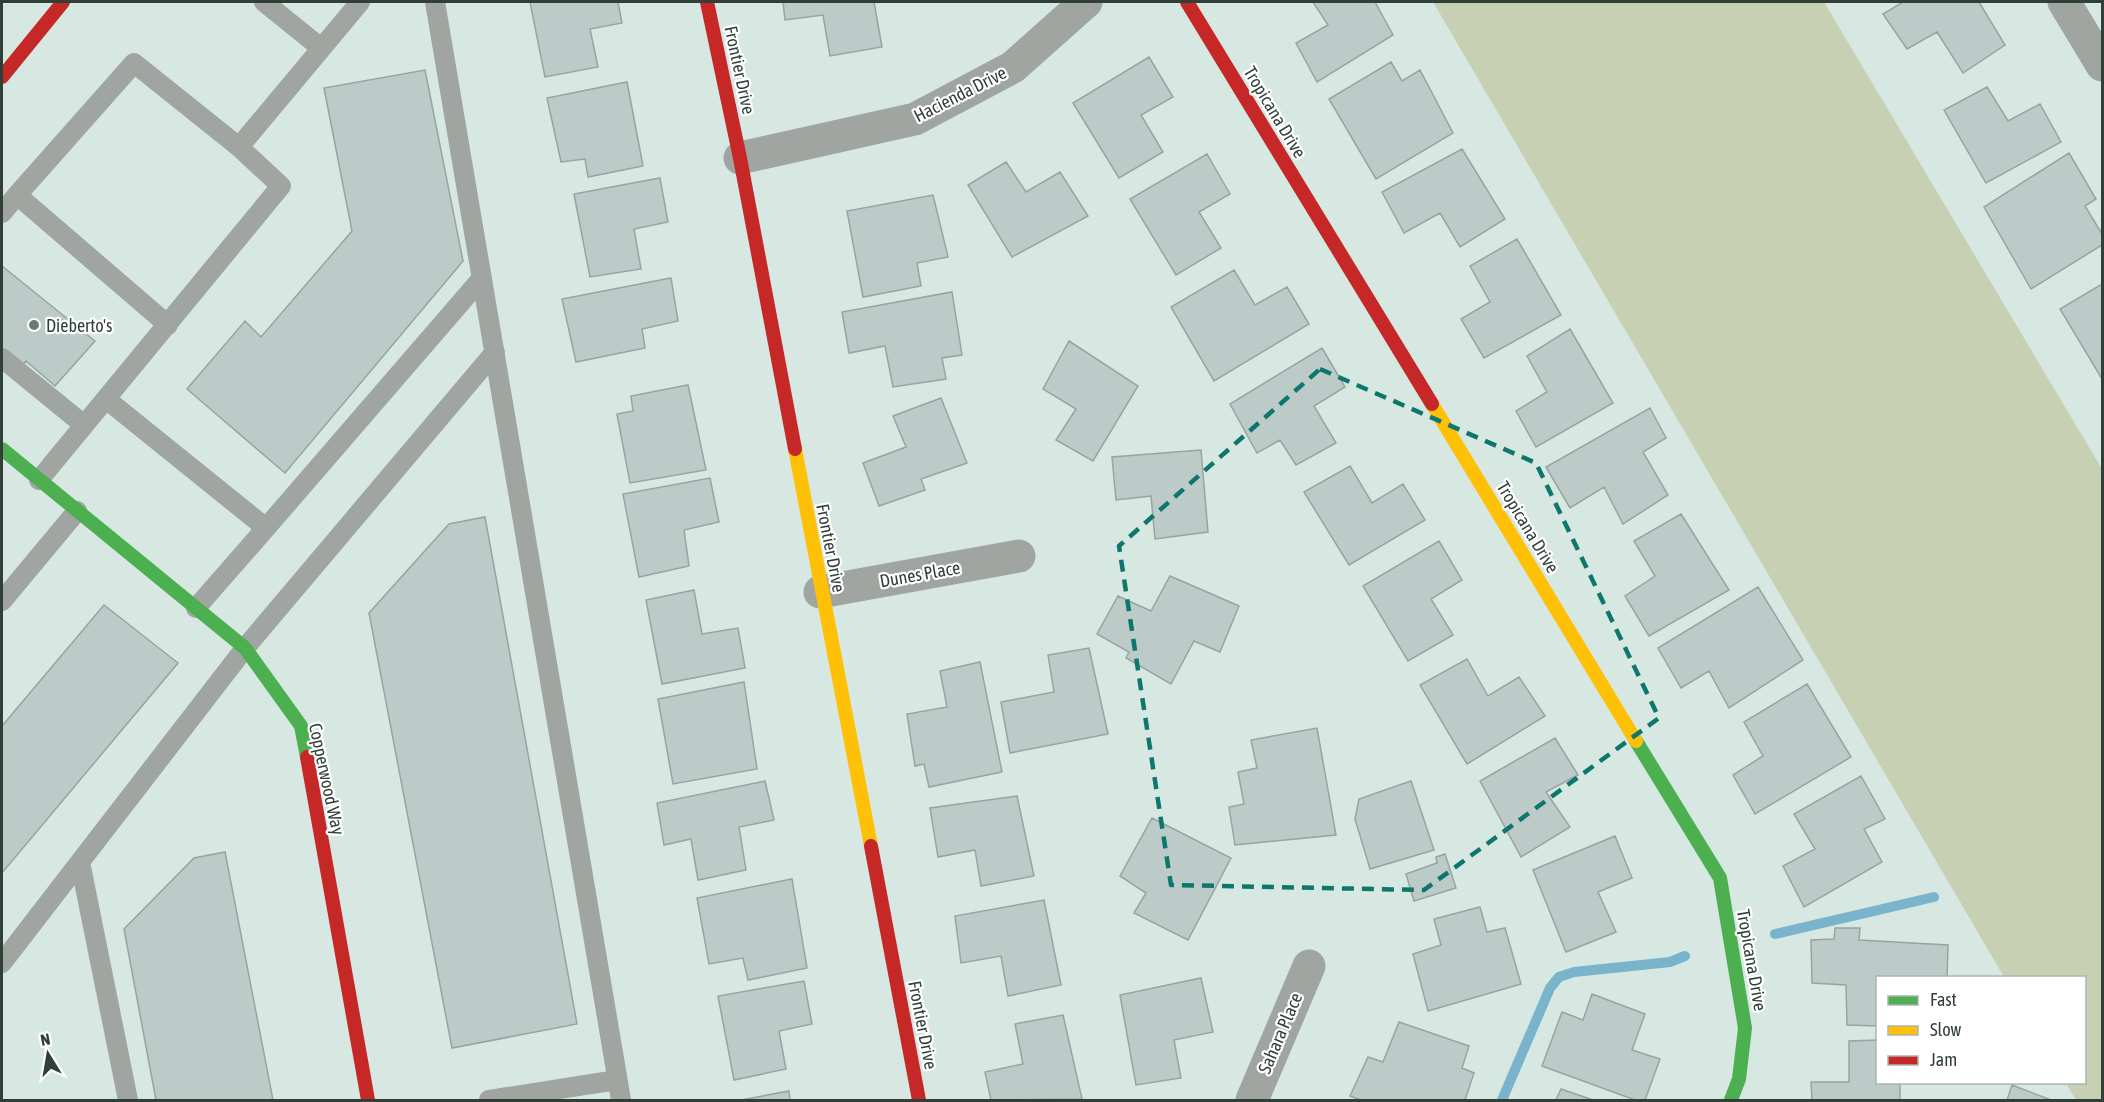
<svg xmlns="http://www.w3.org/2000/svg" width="2104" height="1102" viewBox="0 0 2104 1102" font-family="'Asap Condensed',sans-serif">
<rect width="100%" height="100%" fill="#d6e8e1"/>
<path fill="#c8d0b3" d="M 1433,2 L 1824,2 L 2102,469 L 2102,1100 L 2076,1100 L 2066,1083 L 2084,1082 L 2084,978 L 2004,977 Z"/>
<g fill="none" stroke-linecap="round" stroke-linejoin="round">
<path stroke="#79b4cc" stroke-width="10" d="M 1775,934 L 1934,897
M 1502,1100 L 1550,988 L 1559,977 L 1574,972 L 1670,962 L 1685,956"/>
</g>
<path fill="#bccbc8" stroke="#96a4a2" stroke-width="1.5" d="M 530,2 L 618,2 L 622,23 L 590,29 L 598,67 L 545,77 Z
M 783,2 L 874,2 L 882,47 L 830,56 L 823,15 L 785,20 Z
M 1313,2 L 1375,2 L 1393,35 L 1317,82 L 1296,43 L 1328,25 Z
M 1903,2 L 1979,2 L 2005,45 L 1963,73 L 1937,32 L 1907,49 L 1883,14 Z
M 1149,57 L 1173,97 L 1141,115 L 1163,152 L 1119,178 L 1073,103 Z
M 1391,62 L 1402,81 L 1420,70 L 1453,133 L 1376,179 L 1329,99 Z
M 425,70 L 463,261 L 285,473 L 187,389 L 245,321 L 261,337 L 352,231 L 324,88 Z
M 627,82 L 643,166 L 588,177 L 585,159 L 561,162 L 547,98 Z
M 1987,87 L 2008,121 L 2040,104 L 2061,142 L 1986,183 L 1944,110 Z
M 1462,149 L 1505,219 L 1460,247 L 1440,213 L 1404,233 L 1382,192 Z
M 2069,153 L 2096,199 L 2085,206 L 2102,234 L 2102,245 L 2031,289 L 1984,207 Z
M 1207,154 L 1230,194 L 1199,212 L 1221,248 L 1176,275 L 1130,199 Z
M 1006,162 L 1026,192 L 1060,172 L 1088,216 L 1012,257 L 968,185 Z
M 660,178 L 668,222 L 634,229 L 641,269 L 590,277 L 574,194 Z
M 933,195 L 948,257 L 917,263 L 921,286 L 863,297 L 847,211 Z
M 1517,239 L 1561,315 L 1484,358 L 1461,319 L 1490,302 L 1470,266 Z
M 2,266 L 95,341 L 55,386 L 26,361 L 17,371 L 2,359 Z
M 1234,270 L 1255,305 L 1287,287 L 1309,324 L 1214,381 L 1171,307 Z
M 671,278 L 678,321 L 642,329 L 645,348 L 576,362 L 562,299 Z
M 2102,284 L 2102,379 L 2060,309 Z
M 952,292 L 962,355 L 942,358 L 946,379 L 893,387 L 885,346 L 849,353 L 842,312 Z
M 1570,329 L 1613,403 L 1536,447 L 1516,411 L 1547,392 L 1527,356 Z
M 1069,341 L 1138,386 L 1093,461 L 1056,440 L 1076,409 L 1043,389 Z
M 1322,348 L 1345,387 L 1314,406 L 1336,443 L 1296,465 L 1280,440 L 1257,453 L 1230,404 Z
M 688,385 L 706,470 L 630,483 L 617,414 L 633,411 L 631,396 Z
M 941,398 L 967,463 L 921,479 L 925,490 L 879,506 L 863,463 L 906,447 L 893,416 Z
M 1650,408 L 1666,438 L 1643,452 L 1668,495 L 1623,524 L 1604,487 L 1570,508 L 1546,467 Z
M 1201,450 L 1208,532 L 1155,539 L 1151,496 L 1116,500 L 1112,457 Z
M 1350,466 L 1372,503 L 1403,484 L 1425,520 L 1349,565 L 1304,492 Z
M 710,478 L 719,522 L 684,530 L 689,566 L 639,577 L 623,494 Z
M 1681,514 L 1729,590 L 1649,636 L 1625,596 L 1655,576 L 1634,541 Z
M 485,517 L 577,1024 L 452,1048 L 369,613 L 449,524 Z
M 1439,541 L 1462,580 L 1431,599 L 1453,635 L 1408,661 L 1363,586 Z
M 1170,576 L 1239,606 L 1220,652 L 1194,641 L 1171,684 L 1126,658 L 1129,652 L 1097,634 L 1118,596 L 1151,611 Z
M 1758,587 L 1803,660 L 1729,708 L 1709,671 L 1681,688 L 1658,648 Z
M 694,590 L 702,634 L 738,628 L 745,668 L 662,684 L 646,600 Z
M 104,605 L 178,663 L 2,873 L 2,726 Z
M 1089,648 L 1108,734 L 1010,753 L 1001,702 L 1054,692 L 1048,655 Z
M 1467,659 L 1488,696 L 1519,677 L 1545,716 L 1467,764 L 1420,685 Z
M 980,662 L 1002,772 L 929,787 L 924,764 L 915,766 L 907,714 L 947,707 L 940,671 Z
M 744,682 L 757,769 L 673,784 L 658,699 Z
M 1807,684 L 1851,757 L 1755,814 L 1733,775 L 1763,756 L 1744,722 Z
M 1317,728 L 1336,835 L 1235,845 L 1229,807 L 1244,804 L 1238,772 L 1257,768 L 1251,740 Z
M 1555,738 L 1578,775 L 1546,792 L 1570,827 L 1521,857 L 1480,781 Z
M 1861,776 L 1885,819 L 1864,829 L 1882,862 L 1804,907 L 1783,866 L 1815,849 L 1794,814 Z
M 765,781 L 774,820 L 739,827 L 746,870 L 698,880 L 691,839 L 664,845 L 657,803 Z
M 1411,781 L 1434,850 L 1370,869 L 1355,819 L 1359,799 Z
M 1017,796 L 1034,876 L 981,886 L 975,850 L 938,857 L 930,808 Z
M 1152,818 L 1231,858 L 1188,940 L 1134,913 L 1146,893 L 1120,876 Z
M 1615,836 L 1632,878 L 1598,892 L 1616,932 L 1566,952 L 1533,870 Z
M 225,852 L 273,1100 L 156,1100 L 124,929 L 194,858 Z
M 1445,854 L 1456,888 L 1414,901 L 1406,874 L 1437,863 L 1436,857 Z
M 792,879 L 807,968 L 748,980 L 743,958 L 709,964 L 697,898 Z
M 1044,900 L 1061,985 L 1008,996 L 1001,956 L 961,963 L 955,916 Z
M 1480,907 L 1487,932 L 1505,928 L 1521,984 L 1428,1011 L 1413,954 L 1441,945 L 1434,919 Z
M 1835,928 L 1860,928 L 1859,940 L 1948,945 L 1947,978 L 1878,978 L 1878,1026 L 1847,1025 L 1846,985 L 1812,983 L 1811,940 L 1834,939 Z
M 1201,978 L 1213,1032 L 1174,1040 L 1181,1078 L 1136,1085 L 1120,995 Z
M 804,981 L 812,1024 L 779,1031 L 786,1069 L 734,1080 L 718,996 Z
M 1592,994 L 1645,1014 L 1632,1050 L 1660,1059 L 1645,1100 L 1635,1100 L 1542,1066 L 1562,1012 L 1583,1020 Z
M 1063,1015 L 1082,1099 L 991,1100 L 985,1072 L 1023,1064 L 1015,1024 Z
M 1399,1022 L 1469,1046 L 1462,1068 L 1474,1073 L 1465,1100 L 1361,1100 L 1350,1096 L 1368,1057 L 1383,1062 Z
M 1878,1040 L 1878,1082 L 1900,1082 L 1900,1100 L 1812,1100 L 1811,1082 L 1849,1082 L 1849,1041 Z
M 2012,1085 L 2051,1100 L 2007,1100 Z
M 1561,1089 L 1593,1100 L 1556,1100 Z
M 789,1091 L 790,1100 L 741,1100 Z"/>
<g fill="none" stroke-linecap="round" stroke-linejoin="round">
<path stroke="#a0a5a1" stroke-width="20" d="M 264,2 L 321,48
M 435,2 L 621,1100
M 17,195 L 134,63 L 239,147
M 2,213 L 17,195 L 168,325
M 2,358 L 84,425
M 106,399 L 266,528 L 482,278
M 39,480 L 281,186 L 239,147 L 360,2
M 2,601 L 77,511
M 196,608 L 266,528
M 80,862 L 128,1100
M 2,963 L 245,648 L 495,352
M 489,1100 L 617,1080"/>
<path stroke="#a0a5a1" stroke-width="33" d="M 2064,2 L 2102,65
M 740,158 L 915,119 L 1013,67 L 1086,2
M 820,592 L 1019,556
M 1252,1100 L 1309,966"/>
<path stroke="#4caf50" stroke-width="14" d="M 2,449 L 245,648 L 301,726 L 307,757
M 1636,741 L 1720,878 L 1745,1028 L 1739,1079 L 1731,1100"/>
<path stroke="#ffc107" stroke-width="14" d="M 1432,404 L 1636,741
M 795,449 L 871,846"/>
<path stroke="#c62828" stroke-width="14" d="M 707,2 L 740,158 L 795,449
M 1187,2 L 1432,404
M 2,77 L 63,2
M 307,757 L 368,1100
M 871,846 L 919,1100"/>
</g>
<path fill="none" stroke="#0f766e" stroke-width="4.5" stroke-dasharray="12 8" stroke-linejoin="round" d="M 1320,369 L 1536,463 L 1659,718 L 1424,890 L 1171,885 L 1119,546 Z"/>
<circle fill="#6b7a74" stroke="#fff" stroke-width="2" cx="34" cy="325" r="6"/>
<g text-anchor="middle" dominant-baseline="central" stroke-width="4.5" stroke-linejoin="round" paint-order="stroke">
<g font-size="18" fill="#313f39" stroke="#fff">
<text transform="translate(740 70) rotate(78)">Frontier Drive</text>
<text transform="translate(960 94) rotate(-27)">Hacienda Drive</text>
<text transform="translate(1275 112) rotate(59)">Tropicana Drive</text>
<text transform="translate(1528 527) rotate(59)">Tropicana Drive</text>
<text transform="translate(831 548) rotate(79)">Frontier Drive</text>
<text transform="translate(920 574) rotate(-10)">Dunes Place</text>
<text transform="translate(327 779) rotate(78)">Copperwood Way</text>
<text transform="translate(1752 960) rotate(80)">Tropicana Drive</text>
<text transform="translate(923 1025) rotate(79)">Frontier Drive</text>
<text transform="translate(1280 1033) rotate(-67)">Sahara Place</text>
</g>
<g font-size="18" fill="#313f39" stroke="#fff" text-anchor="start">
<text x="46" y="325">Dieberto's</text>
</g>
</g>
<rect width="2104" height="1102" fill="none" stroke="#313f39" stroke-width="6"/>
<rect x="1876" y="976" width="210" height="108" fill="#ffffff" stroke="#adb2b0" stroke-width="1.5"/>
<rect x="1888" y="996" width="30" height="9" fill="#4caf50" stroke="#adb2b0" stroke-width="1.5"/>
<text x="1930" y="1006" font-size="18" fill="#313f39">Fast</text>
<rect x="1888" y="1026" width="30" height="9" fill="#ffc107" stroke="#adb2b0" stroke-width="1.5"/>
<text x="1930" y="1036" font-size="18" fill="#313f39">Slow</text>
<rect x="1888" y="1056" width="30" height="9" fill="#c62828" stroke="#adb2b0" stroke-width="1.5"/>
<text x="1930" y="1066" font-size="18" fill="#313f39">Jam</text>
<g transform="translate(48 1054) rotate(349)" stroke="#ffffff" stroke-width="4.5" paint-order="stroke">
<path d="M0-4.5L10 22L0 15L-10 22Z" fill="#313f39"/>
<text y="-9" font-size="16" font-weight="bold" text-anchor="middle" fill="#313f39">N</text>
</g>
</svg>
